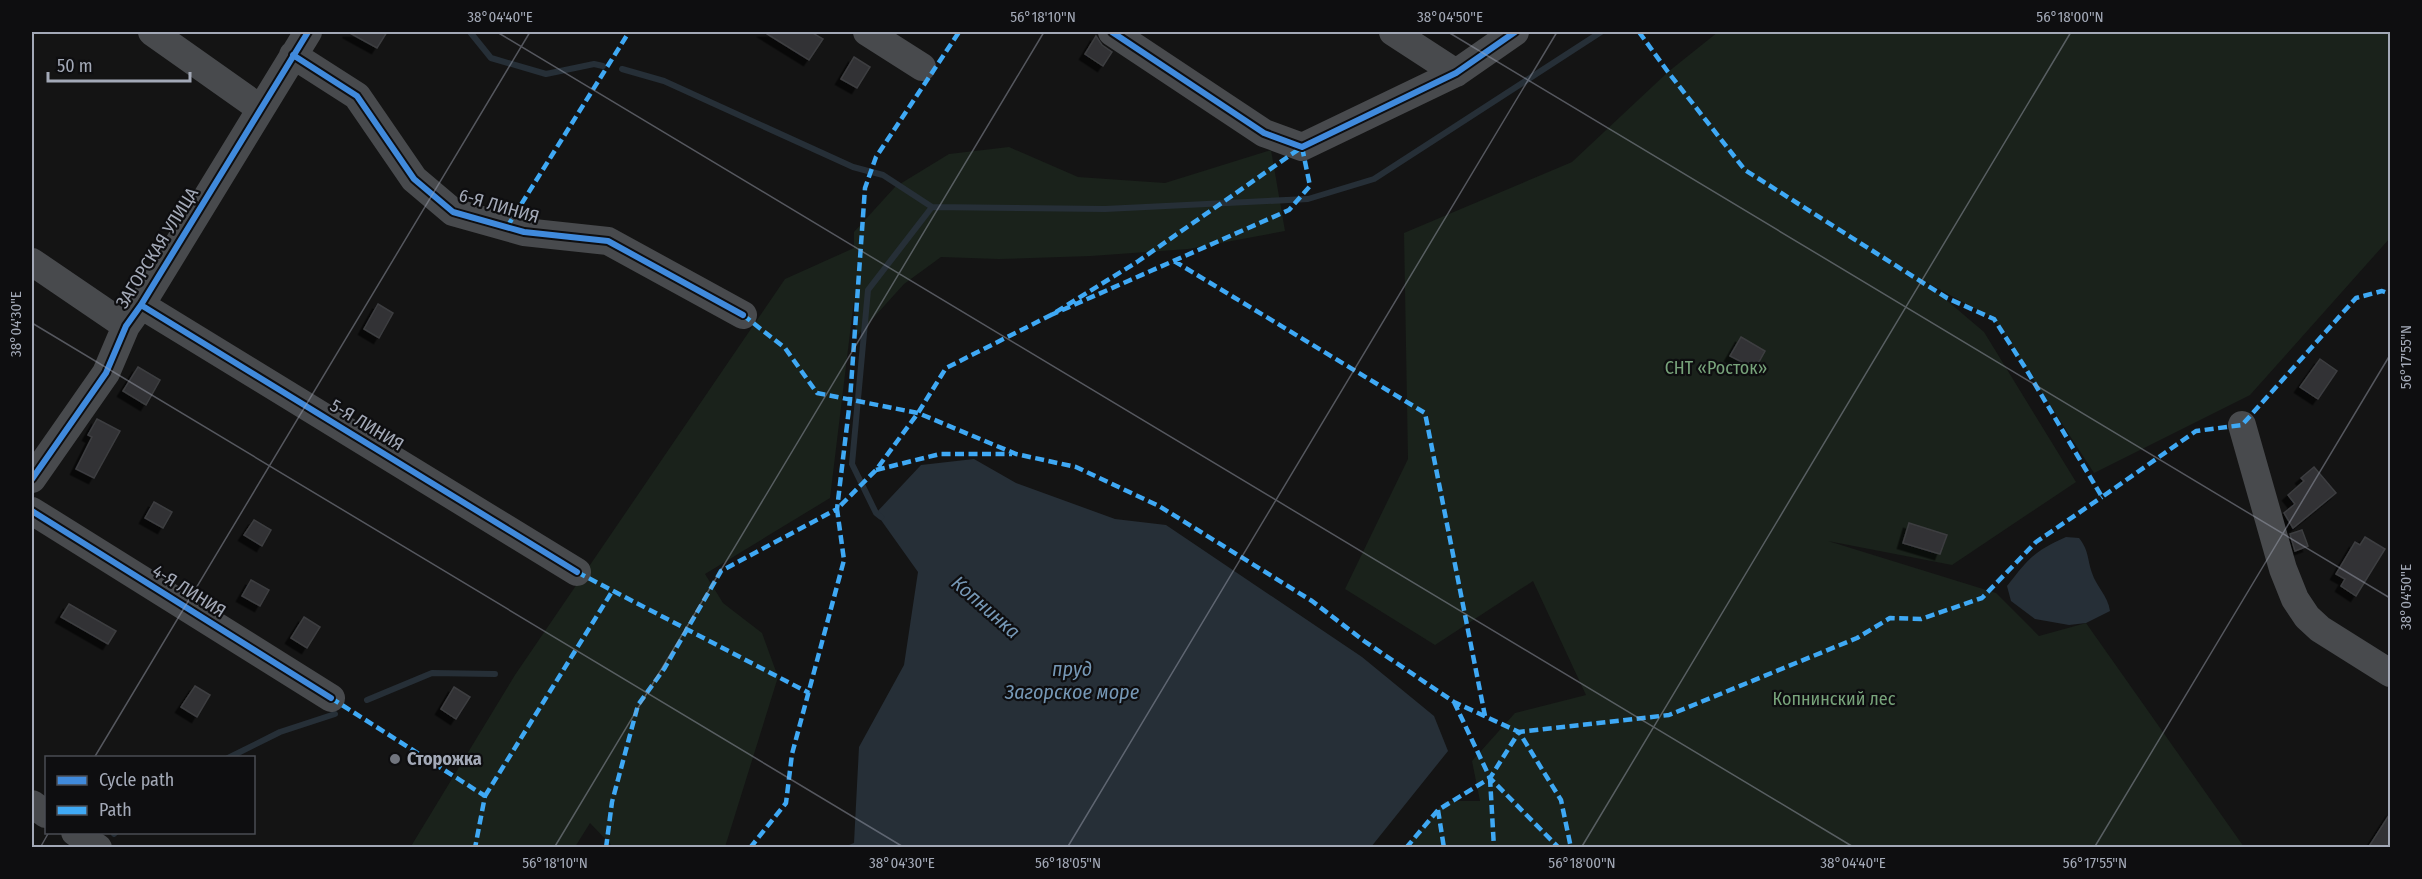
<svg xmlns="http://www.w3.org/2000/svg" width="2422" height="879" viewBox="0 0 2422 879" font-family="'Fira Sans Condensed',sans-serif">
<defs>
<filter id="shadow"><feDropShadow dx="-5.5" dy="5.5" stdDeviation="0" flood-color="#0009"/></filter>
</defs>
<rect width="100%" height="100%" fill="#141414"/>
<path fill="#1a221b" d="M 1718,32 L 2390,32 L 2390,238 L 2250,395 L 2094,473 L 1994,319 L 1924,281 L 1984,332 L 2076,482 L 1952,565 L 1828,541 L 1996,593 L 2039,636 L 2086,623 L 2244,847 L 1406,847 L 1445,801 L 1480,801 L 1472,761 L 1515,713 L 1586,695 L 1533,581 L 1435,645 L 1345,589 L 1408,459 L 1404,233 L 1572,162 L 1668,72 Z
M 1009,147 L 1078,177 L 1165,183 L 1271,150 L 1285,231 L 1188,249 L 1091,256 L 999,259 L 941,257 L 904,284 L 856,337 L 854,300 L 830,498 L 705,574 L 723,603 L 762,633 L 778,677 L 725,847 L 613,847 L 590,823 L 575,847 L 410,848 L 515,675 L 785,279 L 854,248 L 854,232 L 895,187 L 949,154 Z"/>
<path fill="#262f37" d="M 974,459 L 1016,483 L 1115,519 L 1166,525 L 1362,657 L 1434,716 L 1448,751 L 1371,847 L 844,847 L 854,843 L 859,747 L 904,665 L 918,572 L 876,513 L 921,465 Z
M 2066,537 L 2079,538 C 2089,551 2087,558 2092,573 C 2096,586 2108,596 2110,611 L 2086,623 L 2069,625 L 2035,619 L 2011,601 L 2007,586 C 2029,558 2033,552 2066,537 Z"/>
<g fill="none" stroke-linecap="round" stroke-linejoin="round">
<path stroke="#262f37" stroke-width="6" d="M 470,32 L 491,58 L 546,74 L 594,64 L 603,66
M 622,69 L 664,81 L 853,167 L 883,175 L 932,207
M 881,517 L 876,513 L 852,464 L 868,290 L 932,207 L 1105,209 L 1308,199 L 1374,179 L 1601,32
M 367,700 L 432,673 L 495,674
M 228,758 L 280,732 L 335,714
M 114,834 L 116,832"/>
</g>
<path fill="#313234" stroke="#3d3e41" stroke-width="1.5" filter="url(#shadow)" d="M 348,32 L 387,32 L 377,48 Z
M 764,32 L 811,32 L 823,39 L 809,60 Z
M 1096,36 L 1102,45 L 1112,52 L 1103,66 L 1085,54 Z
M 854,57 L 870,67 L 857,88 L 841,79 Z
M 378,304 L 393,313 L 379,338 L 364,329 Z
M 1741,337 L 1765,351 L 1755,369 L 1730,356 Z
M 2320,359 L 2337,371 L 2318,399 L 2300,387 Z
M 138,367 L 160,380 L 146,405 L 123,391 Z
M 97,419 L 120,431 L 94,478 L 76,469 L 92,437 L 88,435 Z
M 2314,467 L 2336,493 L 2293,528 L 2284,513 L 2295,504 L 2288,495 L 2304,481 L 2301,478 Z
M 154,502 L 172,512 L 163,528 L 145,518 Z
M 254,520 L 271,530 L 262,546 L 244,535 Z
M 1909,523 L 1947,535 L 1940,554 L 1903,543 Z
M 2302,530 L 2308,546 L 2295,551 L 2290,534 Z
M 2365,537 L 2385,549 L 2356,596 L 2341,586 L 2345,579 L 2336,574 L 2355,542 L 2360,545 Z
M 251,580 L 269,590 L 260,606 L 242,596 Z
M 69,604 L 116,631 L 108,644 L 61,617 Z
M 304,617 L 320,627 L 307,648 L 291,638 Z
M 195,686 L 210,695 L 197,717 L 181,707 Z
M 454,687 L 470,697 L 456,719 L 441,709 Z
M 2391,812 L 2391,848 L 2368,848 Z"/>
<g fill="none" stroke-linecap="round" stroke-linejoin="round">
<path stroke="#484a4d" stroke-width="28" d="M 152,32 L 261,109
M 867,32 L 922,67
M 1112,32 L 1264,133 L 1302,147 L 1456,73 L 1515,32
M 1393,32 L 1456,73
M 293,55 L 357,96 L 414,179 L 453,212 L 524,232 L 608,241 L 743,315
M 32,262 L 126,326
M 141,305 L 577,572
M 2242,425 L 2283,569 L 2295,599 L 2307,617 L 2320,629 L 2390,673
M 32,479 L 106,373 L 126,326 L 141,305 L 308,32
M 32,511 L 331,698
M 32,804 L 46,814
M 75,832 L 98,848"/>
<path stroke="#3fa9f5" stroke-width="4.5" stroke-dasharray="9 4.5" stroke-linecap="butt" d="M 1639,32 L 1668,72 L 1745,170 L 1947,298 L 1994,319 L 2026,369 L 2102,497 L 2196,431 L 2242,425 L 2356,298 L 2382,291 L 2390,294
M 507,227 L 629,32
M 1174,261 L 1425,413 L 1485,716
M 743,315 L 785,348 L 817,393 L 918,413 L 1016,454 L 1076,467 L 1159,506 L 1312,601 L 1364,641 L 1454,702 L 1519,732 L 1561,800 L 1571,848
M 876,470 L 940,454 L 1012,454
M 577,572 L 809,693
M 331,698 L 485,796 L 475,848
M 1454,702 L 1490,778 L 1559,848
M 1490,778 L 1494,848
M 485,796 L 613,590
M 1438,810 L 1444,848
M 606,848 L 612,802 L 638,705 L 664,669 L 721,571 L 837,509 L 850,400 L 865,188 L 876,157 L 959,32
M 750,848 L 786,803 L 792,754 L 844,560 L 837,509 L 876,470 L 918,413 L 946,368 L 1051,315 L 1137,262 L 1302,147 L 1310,186 L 1289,210 L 1051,315
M 1406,848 L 1438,810 L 1490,778 L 1519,732 L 1669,715 L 1857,638 L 1890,618 L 1921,619 L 1982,598 L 2036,542 L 2102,497"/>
<g stroke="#0e0e10" stroke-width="10">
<path id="cycleway" d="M 1112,32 L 1264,133 L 1302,147 L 1456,73 L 1515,32
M 293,55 L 357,96 L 414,179 L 453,212 L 524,232 L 608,241 L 743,315
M 141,305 L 577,572
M 32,479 L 106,373 L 126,326 L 141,305 L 308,32
M 32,511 L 331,698"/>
</g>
<use href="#cycleway" stroke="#408adc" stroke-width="6"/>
</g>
<path fill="none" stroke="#a3a9b7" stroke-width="1.5" stroke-opacity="0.45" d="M 497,32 L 1855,848M 1448,32 L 2390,598M 32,323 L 905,848M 94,758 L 530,32M 40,848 L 49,832M 554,848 L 1044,32M 1067,848 L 1557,32M 1581,848 L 2071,32M 2094,848 L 2390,355"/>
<circle fill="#71757e" stroke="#0e0e10" stroke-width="2" cx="395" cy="759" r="6"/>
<g text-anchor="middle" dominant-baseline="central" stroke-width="4.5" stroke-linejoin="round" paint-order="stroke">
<g font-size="18" fill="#a3a9b7" stroke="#0e0e10">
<text transform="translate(499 206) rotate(16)">6-Я ЛИНИЯ</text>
<text transform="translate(157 248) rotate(-58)">ЗАГОРСКАЯ УЛИЦА</text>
<text transform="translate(367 425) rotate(31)">5-Я ЛИНИЯ</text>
<text transform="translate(189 591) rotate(32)">4-Я ЛИНИЯ</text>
</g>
<g font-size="18" fill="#78a47b" stroke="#0e0e10">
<text x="1716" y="368">СНТ «Росток»</text>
<text x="1834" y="699">Копнинский лес</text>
</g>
<g font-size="18" font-weight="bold" fill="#a3a9b7" stroke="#0e0e10" text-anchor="start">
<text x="407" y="759">Сторожка</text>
</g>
<g font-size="20" font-style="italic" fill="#7698b6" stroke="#0e0e10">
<text transform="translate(986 607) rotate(41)">Копнинка</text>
<text x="1072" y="669">пруд<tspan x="1072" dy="23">Загорское море</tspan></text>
</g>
</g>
<rect width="2422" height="879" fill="none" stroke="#0e0e10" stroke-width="66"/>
<rect x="45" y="756" width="210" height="78" fill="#0e0e10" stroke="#4a4c53" stroke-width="1.5"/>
<rect x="57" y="776" width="30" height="9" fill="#408adc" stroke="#4a4c53" stroke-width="1.5"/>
<text x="99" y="786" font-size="18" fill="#a3a9b7">Cycle path</text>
<rect x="57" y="806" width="30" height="9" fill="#3fa9f5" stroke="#4a4c53" stroke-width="1.5"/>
<text x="99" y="816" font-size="18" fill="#a3a9b7">Path</text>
<path d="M48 72v9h142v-9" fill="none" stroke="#a3a9b7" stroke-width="3"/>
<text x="57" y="72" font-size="18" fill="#a3a9b7" stroke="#0e0e10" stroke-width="4.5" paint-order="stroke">50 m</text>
<rect x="33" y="33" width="2356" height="813" fill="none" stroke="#a3a9b7" stroke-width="2"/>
<g font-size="15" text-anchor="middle" fill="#a3a9b7">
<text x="500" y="22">38°04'40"E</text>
<text x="1043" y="22">56°18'10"N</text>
<text x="1450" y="22">38°04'50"E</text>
<text x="2070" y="22">56°18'00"N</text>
<text transform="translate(16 324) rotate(-90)" y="5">38°04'30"E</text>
<text transform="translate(2406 357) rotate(-90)" y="5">56°17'55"N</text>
<text transform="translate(2406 597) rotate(-90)" y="5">38°04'50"E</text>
<text x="555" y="868">56°18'10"N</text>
<text x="902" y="868">38°04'30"E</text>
<text x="1068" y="868">56°18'05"N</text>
<text x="1582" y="868">56°18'00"N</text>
<text x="1853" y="868">38°04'40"E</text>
<text x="2095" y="868">56°17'55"N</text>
</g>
</svg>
